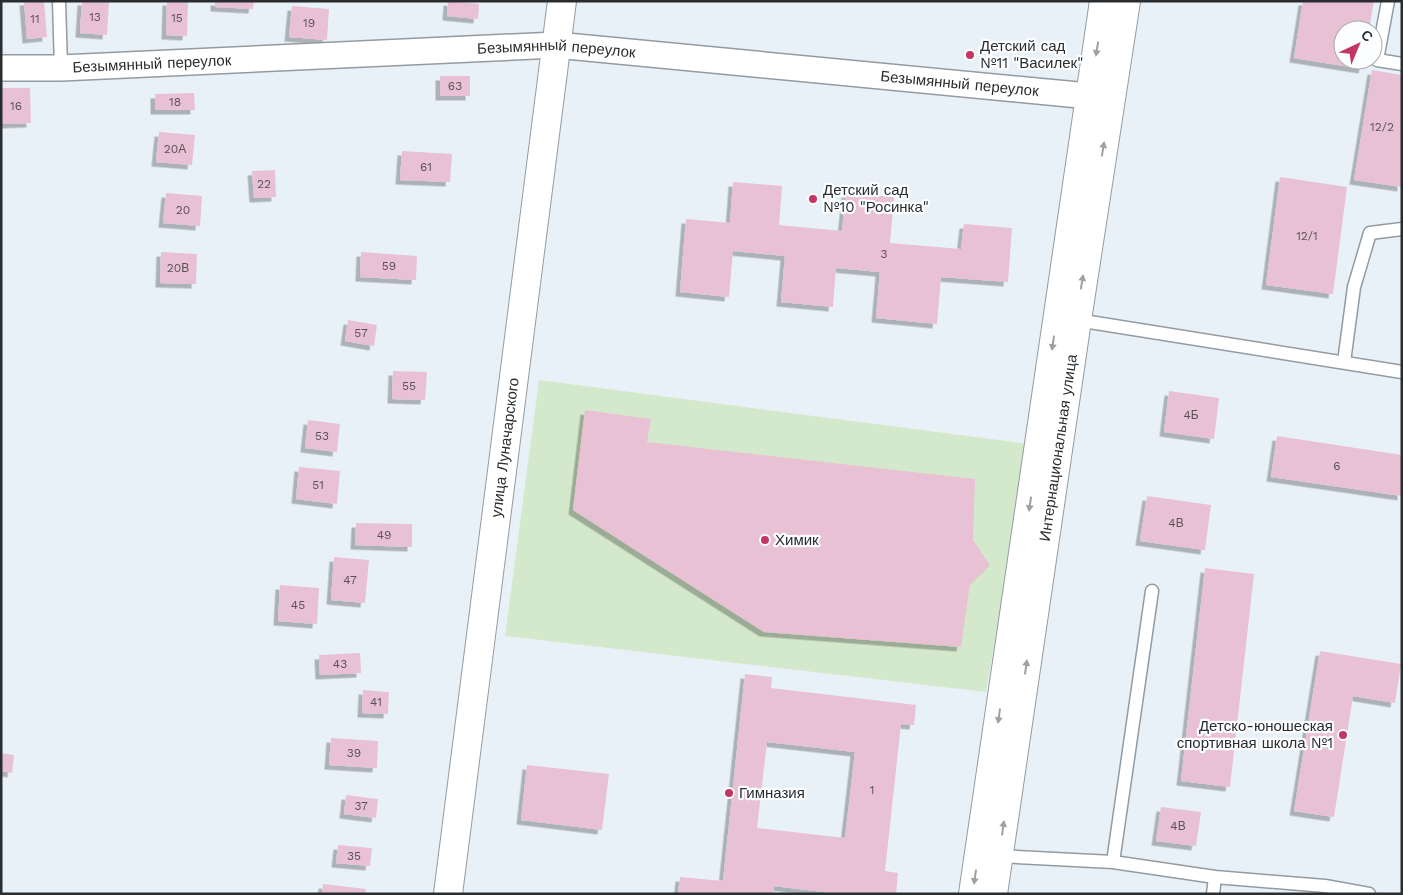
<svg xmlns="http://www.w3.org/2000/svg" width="1403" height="895" viewBox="0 0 1403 895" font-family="'Work Sans',sans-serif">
<defs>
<filter id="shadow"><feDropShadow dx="-4.5" dy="4.5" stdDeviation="0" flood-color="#0004"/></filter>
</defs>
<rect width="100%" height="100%" fill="#e9f1f8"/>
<path fill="#d4e9cc" d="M 539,380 L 1029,444 L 986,692 L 505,636 Z"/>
<path fill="#e8c2d4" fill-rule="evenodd" filter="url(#shadow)" d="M 24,1 L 44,1 L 47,37 L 27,39 Z
M 82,1 L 109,1 L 107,35 L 80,33 Z
M 167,1 L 188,1 L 187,36 L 166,35 Z
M 215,1 L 254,1 L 253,9 L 215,7 Z
M 448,1 L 479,4 L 478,19 L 447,16 Z
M 1303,1 L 1374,1 L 1369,30 L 1343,30 L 1343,60 L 1365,60 L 1363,69 L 1294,58 Z
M 292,6 L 329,9 L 327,40 L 289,37 Z
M 1372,70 L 1402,75 L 1402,187 L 1354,180 Z
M 440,76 L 470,76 L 470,96 L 440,96 Z
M 1,88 L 30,88 L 31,123 L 1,124 Z
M 194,93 L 195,110 L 155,110 L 155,94 Z
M 159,132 L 195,135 L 192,165 L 156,162 Z
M 402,151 L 452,154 L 450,182 L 400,180 Z
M 275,170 L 276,197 L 254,198 L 252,171 Z
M 1280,177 L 1347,187 L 1333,294 L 1266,285 Z
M 733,182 L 782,186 L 779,225 L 842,231 L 846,193 L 894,197 L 890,243 L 961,249 L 964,224 L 1012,228 L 1008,282 L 941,277 L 937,324 L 876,318 L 880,272 L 836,268 L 833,307 L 781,302 L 785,256 L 733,251 L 729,297 L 680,292 L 686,219 L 730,223 Z
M 166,193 L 202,196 L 200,226 L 163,223 Z
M 161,252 L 197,254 L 196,284 L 160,283 Z
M 361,252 L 417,256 L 416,280 L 360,277 Z
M 348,320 L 377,325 L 374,346 L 345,341 Z
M 393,371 L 427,372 L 425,400 L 392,399 Z
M 1169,391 L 1219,398 L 1214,439 L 1164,432 Z
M 585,410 L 651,419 L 647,442 L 975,479 L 973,540 L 990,565 L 970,584 L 961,647 L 764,632 L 573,510 Z
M 308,420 L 340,424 L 337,452 L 305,448 Z
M 1277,436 L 1402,455 L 1402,496 L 1271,477 Z
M 299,467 L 340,471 L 337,504 L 296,499 Z
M 1147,496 L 1211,505 L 1205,550 L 1140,541 Z
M 356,523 L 412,524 L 412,547 L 355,545 Z
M 334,557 L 369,560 L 365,603 L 331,600 Z
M 1205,568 L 1254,574 L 1230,787 L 1181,781 Z
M 280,585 L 319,588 L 317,624 L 278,621 Z
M 1320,651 L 1401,664 L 1395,703 L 1353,696 L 1334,817 L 1294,811 Z
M 360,653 L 361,673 L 320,675 L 319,655 Z
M 745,674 L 772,677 L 771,688 L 916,705 L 914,725 L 901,724 L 885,871 L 898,873 L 896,894 L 840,894 L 774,886 L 774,894 L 678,894 L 680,877 L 723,881 ZM 767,742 L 855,752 L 845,838 L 757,828 Z
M 363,690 L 389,692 L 388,714 L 362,713 Z
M 331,738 L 378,741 L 377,768 L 329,765 Z
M 1,753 L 14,755 L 12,773 L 1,771 Z
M 527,765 L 609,774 L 602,830 L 521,820 Z
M 346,795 L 378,799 L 376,818 L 344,814 Z
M 1161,807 L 1201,812 L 1196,846 L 1156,841 Z
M 338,845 L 372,848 L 370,866 L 336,863 Z
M 323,884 L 366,889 L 365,894 L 322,894 Z"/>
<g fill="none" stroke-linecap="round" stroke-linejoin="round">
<g stroke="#939ba1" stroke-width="15">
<path id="lane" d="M 59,1 L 61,68
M 1388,1 L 1377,60 L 1402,64
M 1077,320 L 1402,372
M 1344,362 L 1354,287 L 1370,233 L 1402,229
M 999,856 L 1113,862 L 1215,877 L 1325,886 L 1369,894
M 1113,862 L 1152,591
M 1213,894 L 1215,877"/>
</g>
<g stroke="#939ba1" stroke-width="28">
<g id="street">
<path id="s1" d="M 1,68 L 61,68 L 556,45 L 1110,98"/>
</g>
</g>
<g stroke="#939ba1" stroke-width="30">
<g id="secondary">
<path id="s2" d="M 448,894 L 562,1"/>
<path d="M 973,894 L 1104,1"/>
<path id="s3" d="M 993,894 L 1077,320 L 1126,1"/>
</g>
</g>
<use href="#lane" stroke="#fff" stroke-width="12"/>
<use href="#street" stroke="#fff" stroke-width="25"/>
<use href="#secondary" stroke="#fff" stroke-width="28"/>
</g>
<defs><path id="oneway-solid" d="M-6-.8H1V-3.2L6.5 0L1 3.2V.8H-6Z" transform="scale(1.25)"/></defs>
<g fill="#9fa0a1">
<use href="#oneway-solid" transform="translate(1097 49) rotate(99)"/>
<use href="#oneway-solid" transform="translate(1103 149) rotate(-81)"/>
<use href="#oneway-solid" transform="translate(1082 282) rotate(-81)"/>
<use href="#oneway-solid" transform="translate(1053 343) rotate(98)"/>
<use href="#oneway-solid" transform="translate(1030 504) rotate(98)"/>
<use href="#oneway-solid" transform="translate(1026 667) rotate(-82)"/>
<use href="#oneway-solid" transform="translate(999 716) rotate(98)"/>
<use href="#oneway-solid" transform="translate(1003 828) rotate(-82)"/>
<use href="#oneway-solid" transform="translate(975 877) rotate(98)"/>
</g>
<g fill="#c33562" stroke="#fcfdff" stroke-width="2">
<circle cx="970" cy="55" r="5"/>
<circle cx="813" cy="199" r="5"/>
<circle cx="765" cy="540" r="5"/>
<circle cx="1343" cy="735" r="5"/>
<circle cx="729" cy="793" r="5"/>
</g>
<g text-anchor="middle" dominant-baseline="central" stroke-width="4.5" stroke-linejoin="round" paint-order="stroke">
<g font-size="12" fill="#5a5258">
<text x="95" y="17">13</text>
<text x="177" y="18">15</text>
<text x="35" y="19">11</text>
<text x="309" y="23">19</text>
<text x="455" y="86">63</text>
<text x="175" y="102">18</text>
<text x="16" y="106">16</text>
<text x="1382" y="127">12/2</text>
<text x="175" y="149">20А</text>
<text x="426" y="167">61</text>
<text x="264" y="184">22</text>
<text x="183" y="210">20</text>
<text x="1307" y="236">12/1</text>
<text x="884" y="254">3</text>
<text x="389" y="266">59</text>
<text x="178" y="268">20В</text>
<text x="361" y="333">57</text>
<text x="409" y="386">55</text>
<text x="1191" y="415">4Б</text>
<text x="322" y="436">53</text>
<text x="1337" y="466">6</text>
<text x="318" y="485">51</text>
<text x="1176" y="523">4В</text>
<text x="384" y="535">49</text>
<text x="350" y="580">47</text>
<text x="298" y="605">45</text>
<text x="340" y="664">43</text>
<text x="376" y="702">41</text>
<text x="354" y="753">39</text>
<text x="872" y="790">1</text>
<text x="361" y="806">37</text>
<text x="1178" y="826">4В</text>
<text x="354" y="856">35</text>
</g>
<g font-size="15" fill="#2a2d2f" stroke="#fcfdff" text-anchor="start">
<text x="980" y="46">Детский сад<tspan x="980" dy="17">№11 "Василек"</tspan></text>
<text x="823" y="190">Детский сад<tspan x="823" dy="17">№10 "Росинка"</tspan></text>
<text x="775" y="540">Химик</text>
<text x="1333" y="726" text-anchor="end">Детско-юношеская<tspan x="1333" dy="17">спортивная школа №1</tspan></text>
<text x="739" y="793">Гимназия</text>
</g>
<g font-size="15" fill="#2a2d2f" stroke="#fcfdff">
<text stroke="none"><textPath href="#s1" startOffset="556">Безымянный переулок</textPath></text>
<text stroke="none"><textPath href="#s1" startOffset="151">Безымянный переулок</textPath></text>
<text stroke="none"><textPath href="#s1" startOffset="961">Безымянный переулок</textPath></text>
<text stroke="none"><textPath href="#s2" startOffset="450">улица Луначарского</textPath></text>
<text stroke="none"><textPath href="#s3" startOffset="451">Интернациональная улица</textPath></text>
</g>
</g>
<rect width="1403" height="895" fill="none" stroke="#2a2d2f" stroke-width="5"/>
<g transform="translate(1358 45) rotate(44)"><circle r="24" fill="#fcfdff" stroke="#a8aaac"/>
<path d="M0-4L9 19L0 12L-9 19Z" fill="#c33562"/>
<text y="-8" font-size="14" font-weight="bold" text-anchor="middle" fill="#2a2d2f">С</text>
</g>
</svg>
